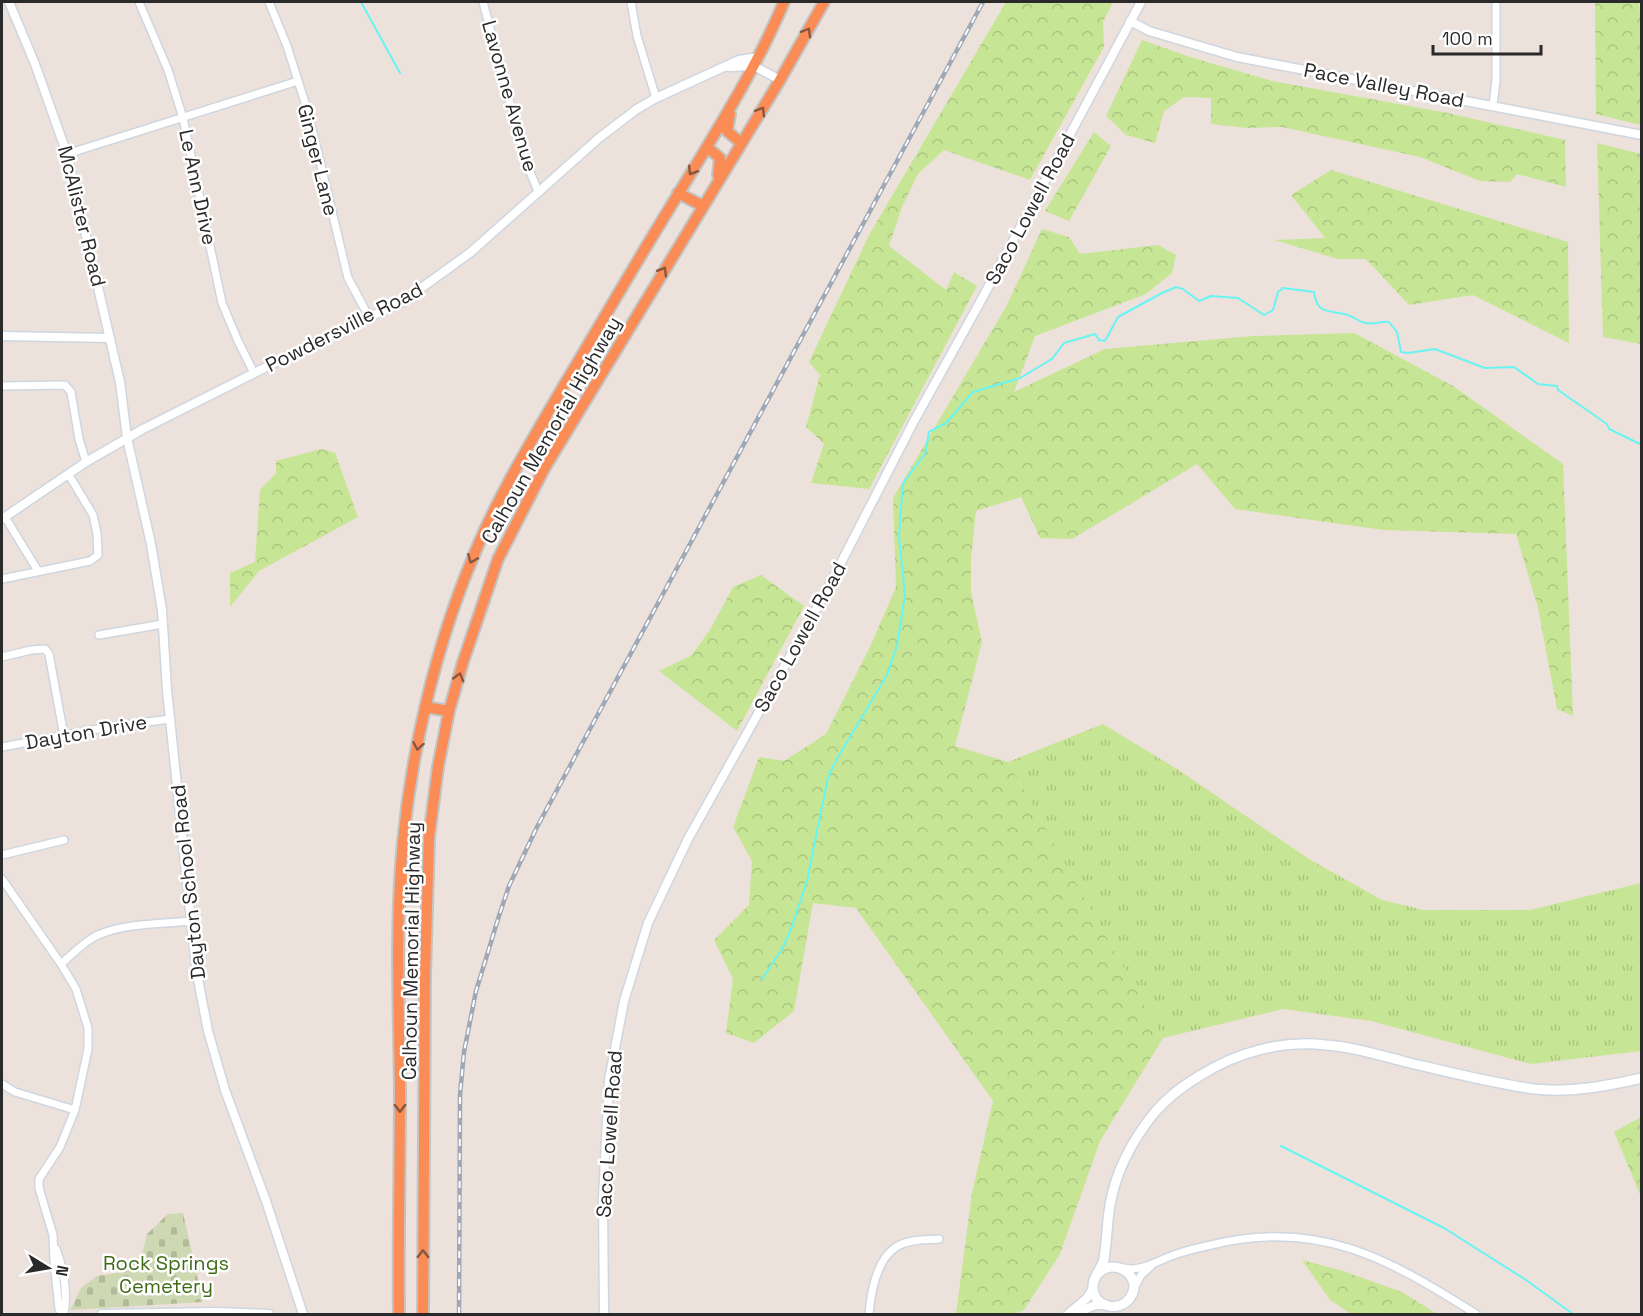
<svg xmlns="http://www.w3.org/2000/svg" width="1643" height="1316" viewBox="0 0 1643 1316" font-family="'Space Grotesk',sans-serif">
<defs>
<pattern id="grass-tufts" width="24" height="20" patternUnits="userSpaceOnUse" patternTransform="scale(1.5)"><rect width="24" height="20" fill="#c7e695"/><path d="M3 7l-1-3M5 7V3M7 7l1-3M15 17l-1-3M17 17v-4M19 17l1-3" fill="none" stroke="#abc581"/></pattern>
<pattern id="forest-crowns" width="20" height="18" patternUnits="userSpaceOnUse" patternTransform="scale(1.5)"><rect width="20" height="18" fill="#c7e695"/><path d="M2 6a3 3 0 1 1 6 0M12 15a3 3 0 1 1 6 0" fill="none" stroke="#abc581"/></pattern>
<pattern id="cemetery-stones" width="16" height="16" patternUnits="userSpaceOnUse" patternTransform="scale(1.5)"><rect width="16" height="16" fill="#ced8b2"/><path d="M2 7V4a2 2 0 0 1 4 0v3zM10 15v-3a2 2 0 0 1 4 0v3z" fill="#b1ba99"/></pattern>
</defs>
<rect width="100%" height="100%" fill="#ede1db"/>
<path fill="url(#grass-tufts)" d="M 1103,724 L 1180,771 L 1309,859 L 1382,900 L 1424,910 L 1530,910 L 1641,883 L 1641,1051 L 1531,1064 L 1371,1021 L 1283,1009 L 1163,1038 L 1008,762 Z"/>
<path fill="url(#forest-crowns)" d="M 1006,2 L 1113,2 L 1103,22 L 1104,47 L 1030,180 L 944,150 L 918,174 L 902,207 L 889,246 L 946,290 L 954,272 L 977,286 L 869,489 L 811,483 L 824,444 L 806,427 L 820,375 L 809,362 L 869,235 Z
M 1595,2 L 1639,2 L 1642,37 L 1641,125 L 1596,114 Z
M 1142,40 L 1187,56 L 1272,81 L 1448,113 L 1565,140 L 1566,187 L 1517,174 L 1510,182 L 1480,181 L 1420,157 L 1282,127 L 1247,128 L 1211,124 L 1211,98 L 1184,97 L 1164,111 L 1155,143 L 1126,135 L 1106,116 Z
M 1094,132 L 1111,146 L 1069,221 L 1045,211 Z
M 1597,143 L 1641,154 L 1641,344 L 1603,337 Z
M 1331,170 L 1568,242 L 1569,343 L 1473,295 L 1409,305 L 1366,259 L 1338,259 L 1274,240 L 1325,238 L 1291,195 Z
M 1042,229 L 1069,237 L 1080,254 L 1158,245 L 1176,255 L 1172,273 L 1146,294 L 1035,336 L 1014,392 L 1105,349 L 1253,336 L 1354,333 L 1453,386 L 1563,464 L 1573,716 L 1557,709 L 1538,608 L 1516,534 L 1383,530 L 1235,509 L 1197,464 L 1072,539 L 1040,538 L 1021,497 L 976,511 L 971,559 L 971,592 L 982,642 L 955,746 L 1008,762 L 1163,1038 L 1100,1141 L 1060,1254 L 1024,1310 L 1013,1314 L 956,1314 L 972,1193 L 993,1101 L 856,908 L 813,903 L 794,1011 L 754,1043 L 726,1033 L 733,979 L 714,940 L 749,905 L 752,861 L 733,827 L 759,757 L 784,761 L 826,734 L 870,647 L 896,587 L 893,498 L 1007,305 Z
M 321,449 L 335,453 L 358,517 L 259,571 L 230,607 L 230,573 L 255,562 L 260,490 L 276,473 L 276,461 Z
M 761,575 L 804,606 L 737,731 L 659,671 L 692,655 L 711,628 L 733,587 Z
M 1641,1117 L 1642,1117 L 1641,1197 L 1614,1132 Z
M 1302,1260 L 1343,1271 L 1402,1292 L 1437,1314 L 1351,1314 L 1330,1300 Z"/>
<path fill="url(#cemetery-stones)" d="M 183,1213 L 203,1302 L 70,1310 L 81,1288 L 97,1276 L 124,1272 L 142,1255 L 147,1234 L 168,1214 Z"/>
<g fill="none" stroke-linecap="round" stroke-linejoin="round">
<path stroke="#69f4f4" stroke-width="2" d="M 361,2 L 400,73
M 762,979 L 782,949 L 790,932 L 807,881 L 828,777 L 838,757 L 887,675 L 897,646 L 905,595 L 899,536 L 903,483 L 925,454 L 929,432 L 946,423 L 973,392 L 1020,378 L 1052,359 L 1064,343 L 1095,334 L 1099,340 L 1105,341 L 1118,317 L 1162,293 L 1176,287 L 1183,289 L 1199,301 L 1211,296 L 1238,298 L 1264,315 L 1273,310 L 1278,292 L 1283,288 L 1314,292 C 1317,314 1327,310 1344,314 C 1352,315 1358,322 1366,323 C 1374,325 1380,321 1389,322 L 1397,332 L 1401,352 L 1408,353 L 1435,349 L 1485,368 L 1514,367 L 1538,384 L 1557,386 L 1558,390 L 1607,424 L 1609,429 L 1642,445
M 1281,1146 L 1444,1228 L 1526,1280 L 1573,1314"/>
<g stroke="#ced6e0" stroke-width="10">
<path id="minor" d="M 139,2 L 168,70 L 183,118 L 222,303 L 238,341 L 254,373
M 269,2 L 287,46 L 308,112 L 348,278 L 369,317
M 483,2 L 525,160 L 538,191
M 631,2 L 637,36 L 656,98
M 1493,106 L 1496,80 L 1496,2
M 67,154 L 298,81
M 2,386 L 65,385 L 71,392 L 79,439 L 86,462
M 5,517 L 38,571
M 2,579 L 90,561 L 98,555 L 97,533 L 93,515 L 69,475
M 99,635 L 163,624
M 2,657 L 31,650 L 45,649 L 49,654 L 64,736
M 2,747 L 114,726 L 171,719
M 2,855 L 64,840
M 2,879 L 61,964 L 76,989 L 88,1028 L 88,1049 L 75,1110 L 60,1147 L 39,1179 L 39,1188 L 53,1235 L 54,1261 L 59,1309 L 63,1314
M 61,964 C 73,954 84,941 98,935 C 126,923 161,924 191,921
M 2,1084 L 15,1092 L 75,1110
M 56,1249 C 64,1270 68,1292 64,1314
M 1123,1268 C 1140,1272 1156,1262 1171,1256 C 1184,1251 1197,1248 1211,1245 C 1318,1218 1389,1259 1476,1314
M 1134,1288 L 1141,1275 L 1151,1266
M 869,1314 C 871,1291 877,1254 902,1244 C 913,1239 927,1240 939,1239"/>
</g>
<g stroke="#ced6e0" stroke-width="11">
<path id="tertiary" d="M 9,2 L 35,64 L 67,154 L 120,382 L 127,438 L 151,544 L 162,610 L 167,690 L 191,921 L 197,974 L 208,1031 L 225,1090 L 266,1201 L 303,1314
M 1130,21 L 1149,31 L 1237,57 L 1642,135
M 729,67 L 754,66 L 780,80
M 2,336 L 110,338
M 2,519 L 86,462 L 143,429 L 320,340 L 402,302 L 471,252 L 599,138 L 637,109 L 656,98 L 739,60 L 759,57
M 102,1314 L 214,1312 L 269,1314
M 604,1314 L 603,1198 L 609,1080 L 624,1001 L 648,923 L 688,839 L 827,590 L 914,421 L 978,306 L 1141,2
M 1068,1314 L 1087,1298 L 1093,1288
M 1075,1314 L 1095,1305 L 1106,1305"/>
</g>
<g stroke="#ced6e0" stroke-width="12">
<path id="secondary" d="M 1097,1275 C 1113,1255 1145,1276 1130,1298 C 1119,1313 1094,1307 1093,1288 C 1092,1277 1102,1269 1104,1259 C 1107,1241 1107,1222 1110,1205 C 1116,1170 1133,1139 1155,1112 C 1168,1097 1184,1085 1201,1075 C 1238,1052 1282,1040 1326,1045 C 1353,1047 1379,1055 1406,1062 C 1448,1072 1491,1083 1534,1089 C 1571,1093 1606,1086 1642,1078"/>
</g>
<g stroke="#c3c3c3" stroke-width="14">
<path id="trunk" d="M 730,114 L 727,131 L 741,143
M 707,147 L 720,158 L 718,175
M 678,193 L 703,206
M 544,420 L 566,433
M 425,707 L 449,711
M 401,878 L 427,879
M 399,1314 C 398,1239 400,1164 400,1089 C 399,1007 395,923 403,842 C 412,747 437,642 474,555 C 498,496 531,442 563,387 C 602,322 639,257 679,193 C 717,130 756,69 784,2
M 423,1314 L 425,974 L 429,837 L 438,767 L 449,711 L 463,662 L 498,559 L 544,469 L 780,80 L 824,2"/>
</g>
<use href="#minor" stroke="#fff" stroke-width="7"/>
<use href="#tertiary" stroke="#fff" stroke-width="8"/>
<use href="#secondary" stroke="#fff" stroke-width="9"/>
<use href="#trunk" stroke="#fb8c56" stroke-width="10"/>
<g stroke="#9ea8b6" stroke-width="4.5">
<path id="rail" d="M 459,1314 L 460,1095 L 464,1052 L 476,991 L 499,916 L 509,886 L 537,827 L 983,2"/>
</g>
<use href="#rail" stroke="#fff" stroke-width="2" stroke-dasharray="7" stroke-linecap="butt"/>
</g>
<defs><path id="oneway-chevron" d="M-2-3.5L2.5 0L-2 3.5" fill="none" stroke-width="1.6" stroke-linecap="round" stroke-linejoin="round" transform="scale(1.5)"/></defs>
<g stroke="#88563e">
<use href="#oneway-chevron" transform="translate(807 32) rotate(-60)"/>
<use href="#oneway-chevron" transform="translate(761 111) rotate(-59)"/>
<use href="#oneway-chevron" transform="translate(692 171) rotate(122)"/>
<use href="#oneway-chevron" transform="translate(663 271) rotate(-59)"/>
<use href="#oneway-chevron" transform="translate(472 559) rotate(112)"/>
<use href="#oneway-chevron" transform="translate(459 677) rotate(-74)"/>
<use href="#oneway-chevron" transform="translate(418 746) rotate(100)"/>
<use href="#oneway-chevron" transform="translate(400 1108) rotate(90)"/>
<use href="#oneway-chevron" transform="translate(423 1254) rotate(-90)"/>
</g>
<g text-anchor="middle" dominant-baseline="central" stroke-width="5" stroke-linejoin="round" paint-order="stroke">
<g font-size="20" fill="#2a2a2a" stroke="#fff">
<text transform="translate(1384 85) rotate(11)">Pace Valley Road</text>
<text transform="translate(510 96) rotate(74)">Lavonne Avenue</text>
<text transform="translate(318 160) rotate(76)">Ginger Lane</text>
<text transform="translate(198 187) rotate(78)">Le Ann Drive</text>
<text transform="translate(1030 209) rotate(-62)">Saco Lowell Road</text>
<text transform="translate(82 216) rotate(76)">McAlister Road</text>
<text transform="translate(344 327) rotate(-27)">Powdersville Road</text>
<text transform="translate(551 430) rotate(-60)">Calhoun Memorial Highway</text>
<text transform="translate(800 637) rotate(-61)">Saco Lowell Road</text>
<text transform="translate(86 732) rotate(-10)">Dayton Drive</text>
<text transform="translate(188 882) rotate(-96)">Dayton School Road</text>
<text transform="translate(411 951) rotate(-89)">Calhoun Memorial Highway</text>
<text transform="translate(609 1134) rotate(-86)">Saco Lowell Road</text>
</g>
<g font-size="20" fill="#3f6b16" stroke="#fff">
<text x="166" y="1263">Rock Springs<tspan x="166" dy="23">Cemetery</tspan></text>
</g>
</g>
<rect width="1643" height="1316" fill="none" stroke="#2a2a2a" stroke-width="6"/>
<g transform="translate(48 1268) rotate(101)" stroke="#ffffff" stroke-width="4.5" paint-order="stroke">
<path d="M0-4.5L10 22L0 15L-10 22Z" fill="#2a2a2a"/>
<text y="-9" font-size="16" font-weight="bold" text-anchor="middle" fill="#2a2a2a">N</text>
</g>
<path d="M1433 45v9h108v-9" fill="none" stroke="#2a2a2a" stroke-width="3"/>
<text x="1442" y="45" font-size="18" fill="#2a2a2a" stroke="#ffffff" stroke-width="4.5" paint-order="stroke">100 m</text>
</svg>
